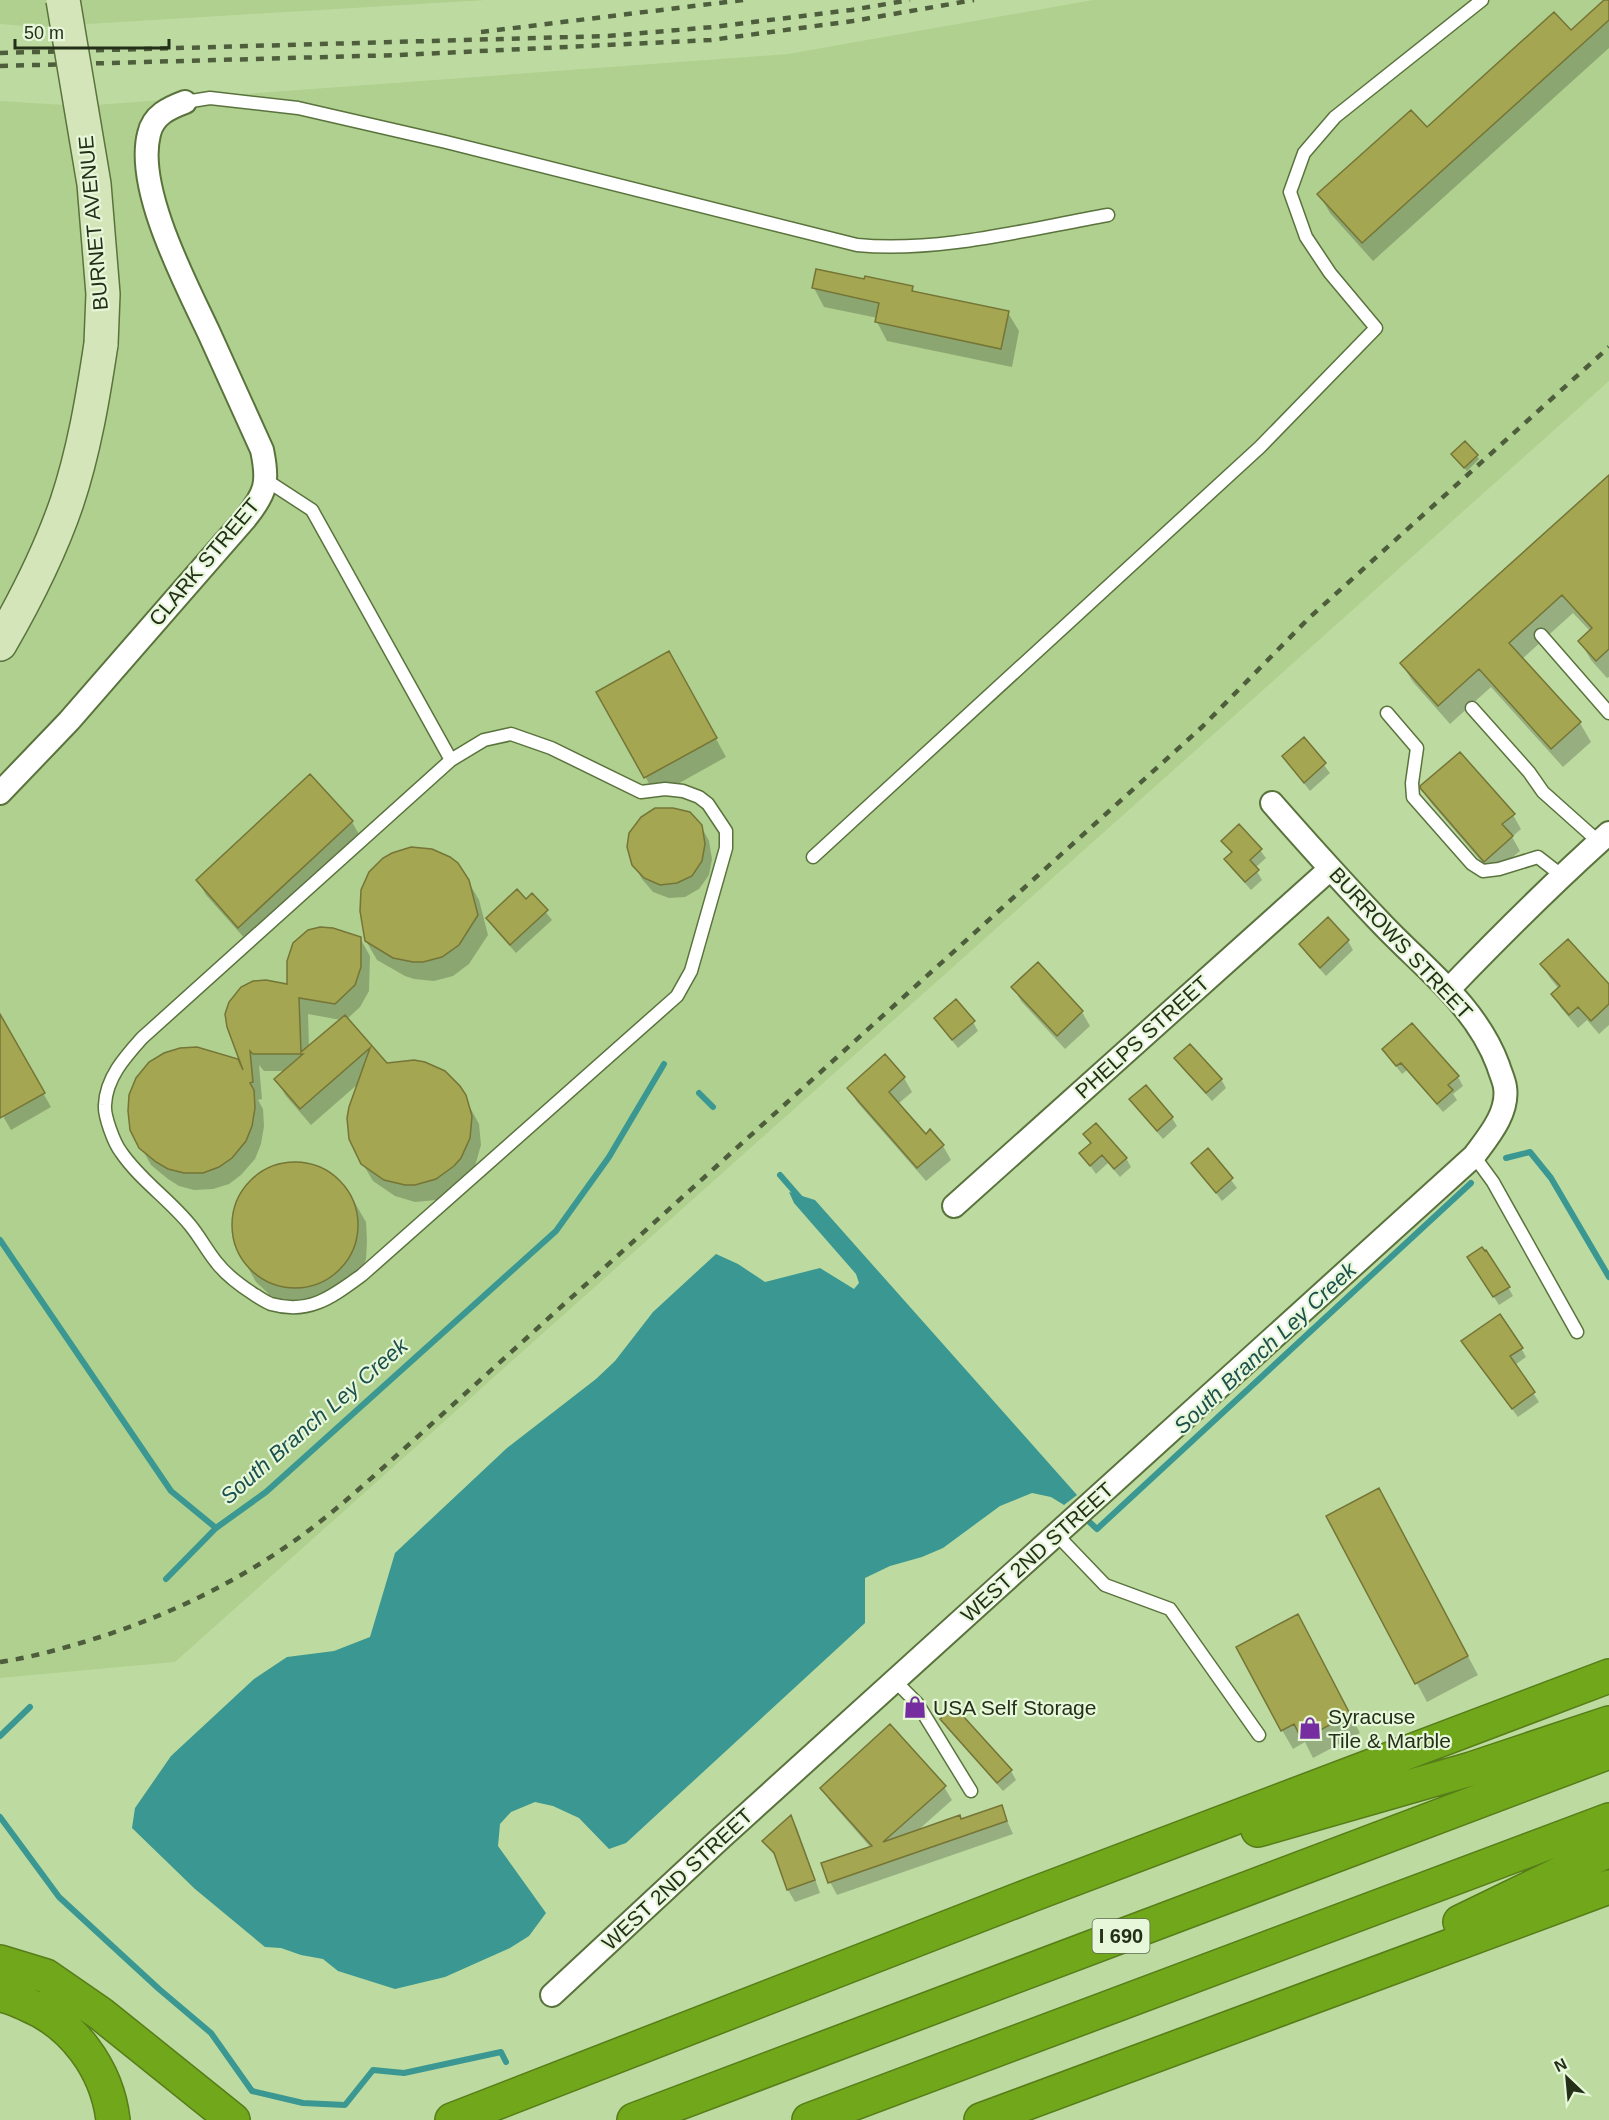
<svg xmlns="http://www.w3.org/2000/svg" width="1609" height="2120" viewBox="0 0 1609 2120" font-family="Helvetica,sans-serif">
<rect width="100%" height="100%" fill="#bddba0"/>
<path fill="#afd08e" d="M 0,0 L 486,0 L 38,27 L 0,24 Z
M 1093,0 L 1609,0 L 1609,381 L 175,1662 L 0,1678 L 0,101 L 81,106 L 788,54 Z"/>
<path fill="#3a9791" d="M 789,1192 L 815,1200 L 1077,1495 L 1064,1505 L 1051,1497 L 1032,1493 L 1000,1506 L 943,1548 L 922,1557 L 890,1566 L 865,1578 L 865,1623 L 626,1843 L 609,1849 L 579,1818 L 553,1806 L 535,1802 L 511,1812 L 500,1824 L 498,1846 L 546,1913 L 529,1936 L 510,1948 L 445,1977 L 395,1989 L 338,1971 L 323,1959 L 301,1955 L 281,1948 L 265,1947 L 195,1889 L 132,1828 L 135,1808 L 171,1756 L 254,1679 L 287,1657 L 334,1651 L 370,1637 L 395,1553 L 507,1448 L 596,1379 L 615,1361 L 653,1312 L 716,1254 L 738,1264 L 765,1282 L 820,1268 L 854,1289 L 859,1283 L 856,1274 L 794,1203 Z"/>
<path fill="#0003" fill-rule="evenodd" d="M 1607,0 L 1609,0 L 1609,48 L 1373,261 L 1330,213 L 1319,194 L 1427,129 L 1571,33 Z
M 865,281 L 912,288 L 915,293 L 1008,313 L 1019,331 L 1012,367 L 887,341 L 877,322 L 878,318 L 824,307 L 814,288 Z
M 1477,456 L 1479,459 L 1467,471 L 1455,458 Z
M 1609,477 L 1609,677 L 1607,678 L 1591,660 L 1580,641 L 1591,632 L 1573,613 L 1522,659 L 1580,723 L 1591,742 L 1563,767 L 1491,687 L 1450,724 L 1413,682 L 1402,664 Z
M 669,653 L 726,757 L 656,796 L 598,692 Z
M 1304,739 L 1330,773 L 1310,791 L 1283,757 Z
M 310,776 L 352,822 L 360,836 L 247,941 L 206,895 L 198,881 Z
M 1422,789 L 1513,815 L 1521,829 L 1512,837 L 1520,851 L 1492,874 L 1431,803 Z
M 701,826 L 709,841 L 712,859 L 709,875 L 699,889 L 685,897 L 669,898 L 653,892 L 642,879 L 633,864 Z
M 1223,841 L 1260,850 L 1266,858 L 1255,868 L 1262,880 L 1251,890 L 1231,868 L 1226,859 L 1232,854 Z
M 468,881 L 479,900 L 488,935 L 469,964 L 453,976 L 434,981 L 414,979 L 405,976 L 377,960 L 366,941 Z
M 532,895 L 552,920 L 516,953 L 493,927 L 488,918 L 526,901 Z
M 1328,920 L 1348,941 L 1353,950 L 1326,976 L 1306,953 L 1301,944 Z
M 360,938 L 370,956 L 369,991 L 360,1007 L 347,1019 L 386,1065 L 459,1087 L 479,1124 L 481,1145 L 475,1166 L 463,1183 L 446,1196 L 436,1200 L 415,1202 L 395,1196 L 373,1181 L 354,1149 L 359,1083 L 311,1125 L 286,1096 L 276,1079 L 286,1071 L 264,1071 L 259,1065 L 262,1099 L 258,1100 L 263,1109 L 264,1126 L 261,1144 L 255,1159 L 241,1175 L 229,1184 L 213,1189 L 194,1190 L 179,1186 L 168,1179 L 151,1165 L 141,1147 L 244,1072 L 227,1021 L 289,985 ZM 308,1014 L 341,1020 L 309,1047 Z
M 1038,964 L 1082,1012 L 1090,1026 L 1065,1049 L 1021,1001 L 1013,987 Z
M 1542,965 L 1609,986 L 1609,1025 L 1599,1034 L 1587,1020 L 1578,1028 L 1561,1008 L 1553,995 L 1559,989 L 1550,978 Z
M 0,1017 L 51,1107 L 11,1130 L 0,1111 Z
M 935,1019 L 973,1022 L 978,1031 L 958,1048 Z
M 1383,1049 L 1458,1077 L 1463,1086 L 1453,1094 L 1457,1100 L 1443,1112 L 1407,1070 L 1402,1074 Z
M 885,1057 L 904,1078 L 912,1092 L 898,1104 L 926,1136 L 943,1146 L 951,1160 L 926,1181 L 857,1102 L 849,1088 Z
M 1176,1058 L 1221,1079 L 1226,1088 L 1212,1101 L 1181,1067 Z
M 1131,1099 L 1172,1118 L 1177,1126 L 1163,1139 L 1136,1108 Z
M 1085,1135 L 1126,1158 L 1131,1167 L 1120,1177 L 1108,1163 L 1096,1174 L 1081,1153 L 1091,1145 Z
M 1208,1150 L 1237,1188 L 1222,1201 L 1193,1163 Z
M 300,1164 L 316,1168 L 345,1186 L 366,1222 L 367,1241 L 366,1259 L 359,1278 L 335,1300 L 284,1303 L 270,1295 L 256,1282 L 236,1246 L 232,1229 L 234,1211 L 241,1194 L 265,1171 L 282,1165 Z
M 1474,1266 L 1508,1287 L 1513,1296 L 1499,1305 Z
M 1521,1348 L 1526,1357 L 1515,1365 L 1539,1402 L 1518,1417 L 1468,1350 Z
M 1389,1509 L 1478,1675 L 1427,1702 L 1328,1517 Z
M 1308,1635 L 1360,1733 L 1313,1758 L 1305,1742 L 1293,1749 L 1282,1730 Z
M 954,1708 L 1011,1771 L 1016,1780 L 1003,1791 L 947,1728 L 942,1719 Z
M 944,1787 L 952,1800 L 916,1832 L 961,1820 L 1001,1807 L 1013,1834 L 837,1895 L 830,1882 L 871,1848 L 830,1801 L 822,1788 Z
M 791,1817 L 797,1828 L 820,1893 L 795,1902 L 788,1890 L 778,1860 L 764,1841 Z"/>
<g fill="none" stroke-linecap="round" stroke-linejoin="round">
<path stroke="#3a9791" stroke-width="6" d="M 699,1093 L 713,1107
M 1506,1158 L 1530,1152 L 1551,1178 L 1609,1277
M 780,1175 L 800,1198
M 0,1240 L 171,1491 L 216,1528 L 266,1492 L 556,1231 L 609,1157 L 664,1064
M 1084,1517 L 1097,1529 L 1471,1183
M 166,1579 L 216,1528
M 0,1736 L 30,1707
M 0,1817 L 59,1897 L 159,1989 L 211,2033 L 252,2091 L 303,2103 L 345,2105 L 373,2070 L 404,2073 L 501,2052 L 506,2062"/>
</g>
<path fill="#a5a651" stroke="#747536" stroke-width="1.5" d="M 1604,0 L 1609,0 L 1609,20 L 1362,243 L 1317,194 L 1411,110 L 1427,127 L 1554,12 L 1571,30 Z
M 816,269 L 864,279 L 865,276 L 913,286 L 912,291 L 1009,311 L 1001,349 L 875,322 L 879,303 L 812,288 Z
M 1465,441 L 1478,455 L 1464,468 L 1451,454 Z
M 1609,475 L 1609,649 L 1596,661 L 1578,641 L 1592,628 L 1562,595 L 1509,643 L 1581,722 L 1551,749 L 1479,669 L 1438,706 L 1400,663 Z
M 669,651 L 717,738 L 644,778 L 596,692 Z
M 1304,737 L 1326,763 L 1304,783 L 1282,756 Z
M 1460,752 L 1515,814 L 1502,824 L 1513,836 L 1484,862 L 1421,789 L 1420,786 Z
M 310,774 L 353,821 L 238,928 L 196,880 Z
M 655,808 L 673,808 L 690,812 L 702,825 L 705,844 L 702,861 L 692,876 L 677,883 L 660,885 L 644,878 L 632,865 L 627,847 L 629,833 L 641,817 Z
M 1239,824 L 1262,849 L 1250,860 L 1259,870 L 1245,882 L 1224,859 L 1232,852 L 1221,841 Z
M 411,847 L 432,849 L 450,857 L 458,863 L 469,880 L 478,915 L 459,945 L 442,957 L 423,962 L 413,962 L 393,958 L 365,941 L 360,911 L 361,890 L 369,872 L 383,858 L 392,853 Z
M 517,889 L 526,899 L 532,893 L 548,910 L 510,945 L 486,918 Z
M 1328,917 L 1349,940 L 1320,968 L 1299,944 Z
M 320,927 L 333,928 L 361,937 L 361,967 L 355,985 L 335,1004 L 299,998 L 301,1052 L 345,1015 L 387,1063 L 414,1060 L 425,1062 L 445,1071 L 460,1086 L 466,1095 L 472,1116 L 470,1138 L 461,1158 L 454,1166 L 436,1179 L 415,1185 L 405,1185 L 384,1180 L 361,1164 L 349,1139 L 347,1118 L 349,1107 L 370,1048 L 300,1109 L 274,1079 L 303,1054 L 253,1054 L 250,1051 L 253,1082 L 250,1083 L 254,1090 L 255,1108 L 252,1126 L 246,1141 L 232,1158 L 219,1167 L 203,1173 L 184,1173 L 168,1169 L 156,1162 L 139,1148 L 130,1130 L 128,1111 L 129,1095 L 136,1078 L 149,1062 L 164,1053 L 180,1048 L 197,1047 L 238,1059 L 243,1070 L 227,1027 L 225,1014 L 229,1002 L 241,987 L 253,981 L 266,980 L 287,984 L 287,961 L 293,943 L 308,930 Z
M 1568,939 L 1609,984 L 1609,1004 L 1591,1021 L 1578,1007 L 1569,1015 L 1551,994 L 1560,986 L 1540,964 Z
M 1038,962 L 1083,1011 L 1057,1036 L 1011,987 Z
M 956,999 L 975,1021 L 952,1040 L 934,1018 Z
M 0,1014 L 45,1093 L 0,1118 Z
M 1412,1023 L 1459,1076 L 1448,1085 L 1453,1090 L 1437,1104 L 1401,1063 L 1396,1066 L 1382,1049 Z
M 1190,1044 L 1222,1079 L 1206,1093 L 1174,1058 Z
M 885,1054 L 905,1077 L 889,1092 L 926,1134 L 930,1129 L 944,1145 L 917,1168 L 847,1088 Z
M 1146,1085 L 1173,1117 L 1157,1131 L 1129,1099 Z
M 1096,1123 L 1127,1158 L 1114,1169 L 1102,1155 L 1090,1166 L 1079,1153 L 1091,1143 L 1083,1134 Z
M 1208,1148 L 1233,1178 L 1216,1193 L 1191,1163 Z
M232 1225a63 63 0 1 1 126 0a63 63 0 1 1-126 0Z
M 1482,1247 L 1485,1251 L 1486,1250 L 1510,1287 L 1493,1297 L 1467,1257 Z
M 1500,1314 L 1523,1348 L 1510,1356 L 1535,1392 L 1512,1409 L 1461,1341 Z
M 1379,1488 L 1468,1656 L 1415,1684 L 1326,1516 Z
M 1298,1614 L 1350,1714 L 1302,1740 L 1294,1724 L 1281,1731 L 1236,1647 Z
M 954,1706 L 1012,1770 L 997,1783 L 940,1719 Z
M 890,1724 L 946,1786 L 883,1842 L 960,1815 L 961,1819 L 1002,1805 L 1007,1821 L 828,1883 L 821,1863 L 872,1846 L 820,1788 Z
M 791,1815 L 815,1880 L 787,1890 L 774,1853 L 762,1841 Z"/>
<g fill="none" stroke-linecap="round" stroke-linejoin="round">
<g stroke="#5a733d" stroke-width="15">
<path id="lane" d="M 185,102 L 210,98 L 298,108 L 446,142 L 857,245 C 939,253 1028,229 1108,215
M 266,480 L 312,510 L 451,760 L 142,1038 C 125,1057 106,1078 105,1105 C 104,1116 114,1143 121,1152 C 140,1180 169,1199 190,1225 C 200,1237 207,1251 217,1263 C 227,1276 241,1286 255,1295 C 260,1298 266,1302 271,1304 C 310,1315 333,1296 362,1275 L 677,996 L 691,971 L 726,848 L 726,831 L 708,804 L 699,797 L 683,791 L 665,789 L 641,792 L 551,748 L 511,734 L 484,740 L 451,760
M 1541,635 L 1609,713
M 1472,708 L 1529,772 L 1543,792 L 1599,842
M 1387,713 L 1417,748 L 1412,783 L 1413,797 L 1472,864 L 1483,871 L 1499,869 L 1538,857 L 1561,875
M 813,857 L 1260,447 L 1376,328 L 1330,273 L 1306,237 L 1290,192 L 1304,153 L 1335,117 L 1482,0
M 1474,1156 L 1493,1182 L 1577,1332
M 1057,1535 L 1105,1585 L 1170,1609 L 1259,1735
M 895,1681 L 917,1703 L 971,1791"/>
</g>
<g stroke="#5a733d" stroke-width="26">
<path id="street" d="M 0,793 L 69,721 L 245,519 C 266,493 269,483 262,450 C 244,411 227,372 209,333 C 186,284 135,188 149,134 C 153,115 169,108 185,102
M 1449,989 C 1501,935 1553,883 1609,833
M 954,1206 L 1330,869
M 552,1995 L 722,1837 L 1474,1156 C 1488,1137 1509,1113 1505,1087 C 1504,1080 1500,1072 1498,1065 C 1476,1006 1425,969 1383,925 C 1345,885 1308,844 1272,803"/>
</g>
<g stroke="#5a733d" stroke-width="36">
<path id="secondary" d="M 0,644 C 26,599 50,552 67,502 C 84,451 93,397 101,344"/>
</g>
<g stroke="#567d19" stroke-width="36">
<path id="highway" d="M 1258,1830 L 1471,1769 L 1609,1723
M 1460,1922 L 1609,1850
M 0,1962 L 46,1976 L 101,2014 L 233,2120
M 0,1995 C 9,1996 18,2000 26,2004 C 73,2023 107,2069 113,2120
M 452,2120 L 1031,1895 L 1609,1676
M 634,2120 L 1609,1752
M 809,2120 L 1609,1820
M 981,2120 L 1609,1887"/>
</g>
<use href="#lane" stroke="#fff" stroke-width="12"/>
<use href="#street" stroke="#fff" stroke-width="22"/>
<use href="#secondary" stroke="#d4e5ba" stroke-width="33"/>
<use href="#highway" stroke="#71a71a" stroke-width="33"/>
<path stroke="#4e5e3d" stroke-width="4.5" stroke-dasharray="8 8" stroke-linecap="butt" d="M 481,32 L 743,0
M 0,53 L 608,36 L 713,27 L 851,10 L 910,0
M 0,66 L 399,55 L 711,40 L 853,21 L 974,0
M 0,1662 C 28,1658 57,1650 84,1642 C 164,1618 237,1583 304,1534 C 343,1505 379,1471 415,1439 L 1202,727 L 1309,618 L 1609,347"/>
<g stroke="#5a733d" stroke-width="36" stroke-linecap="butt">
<path id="secondary-bridge" d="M 63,0 L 94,184 L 103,294 L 101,344"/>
</g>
<use href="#secondary-bridge" stroke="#d4e5ba" stroke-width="33"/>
</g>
<defs>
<g id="shop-bare" transform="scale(1.8)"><path d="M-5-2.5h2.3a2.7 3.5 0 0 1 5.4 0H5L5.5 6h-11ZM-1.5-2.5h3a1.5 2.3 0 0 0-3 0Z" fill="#752da0" stroke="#e7f7d9" stroke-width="2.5" paint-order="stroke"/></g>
</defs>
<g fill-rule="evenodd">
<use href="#shop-bare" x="915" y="1707"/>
<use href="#shop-bare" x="1310" y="1728"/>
</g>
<g text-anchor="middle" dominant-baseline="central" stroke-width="4.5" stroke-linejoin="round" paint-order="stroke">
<rect fill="#e7f7d9" stroke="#5e6b52" stroke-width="1.5" x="1092.5" y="1919" width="57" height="34" rx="4.5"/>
<g font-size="20" font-weight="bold" fill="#242f18">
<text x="1121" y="1936">I 690</text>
</g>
<g font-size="21" fill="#242f18" stroke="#e7f7d9">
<text transform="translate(93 223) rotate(-95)">BURNET AVENUE</text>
<text transform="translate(204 562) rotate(-50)">CLARK STREET</text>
<text transform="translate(1401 943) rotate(47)">BURROWS STREET</text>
<text transform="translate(1142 1037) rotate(-42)">PHELPS STREET</text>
<text transform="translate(1037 1552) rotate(-42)">WEST 2ND STREET</text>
<text transform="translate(677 1879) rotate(-43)">WEST 2ND STREET</text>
</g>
<g font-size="21" fill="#242f18" stroke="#e7f7d9" text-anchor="start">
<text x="933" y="1707">USA Self Storage</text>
<text x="1328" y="1716">Syracuse<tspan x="1328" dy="24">Tile &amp; Marble</tspan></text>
</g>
<g font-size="22" font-style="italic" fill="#1b504d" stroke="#e7f7d9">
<text transform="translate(1265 1348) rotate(-43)">South Branch Ley Creek</text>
<text transform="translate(314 1421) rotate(-41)">South Branch Ley Creek</text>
</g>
</g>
<g transform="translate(1567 2078) rotate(334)" stroke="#e7f7d9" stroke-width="4.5" paint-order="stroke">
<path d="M0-4.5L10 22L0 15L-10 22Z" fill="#242f18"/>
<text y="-9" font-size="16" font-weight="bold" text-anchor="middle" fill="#242f18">N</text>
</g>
<path d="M15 39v9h154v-9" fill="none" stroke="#242f18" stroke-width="3"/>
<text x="24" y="39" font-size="18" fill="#242f18" stroke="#e7f7d9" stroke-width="4.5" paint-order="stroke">50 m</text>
</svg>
